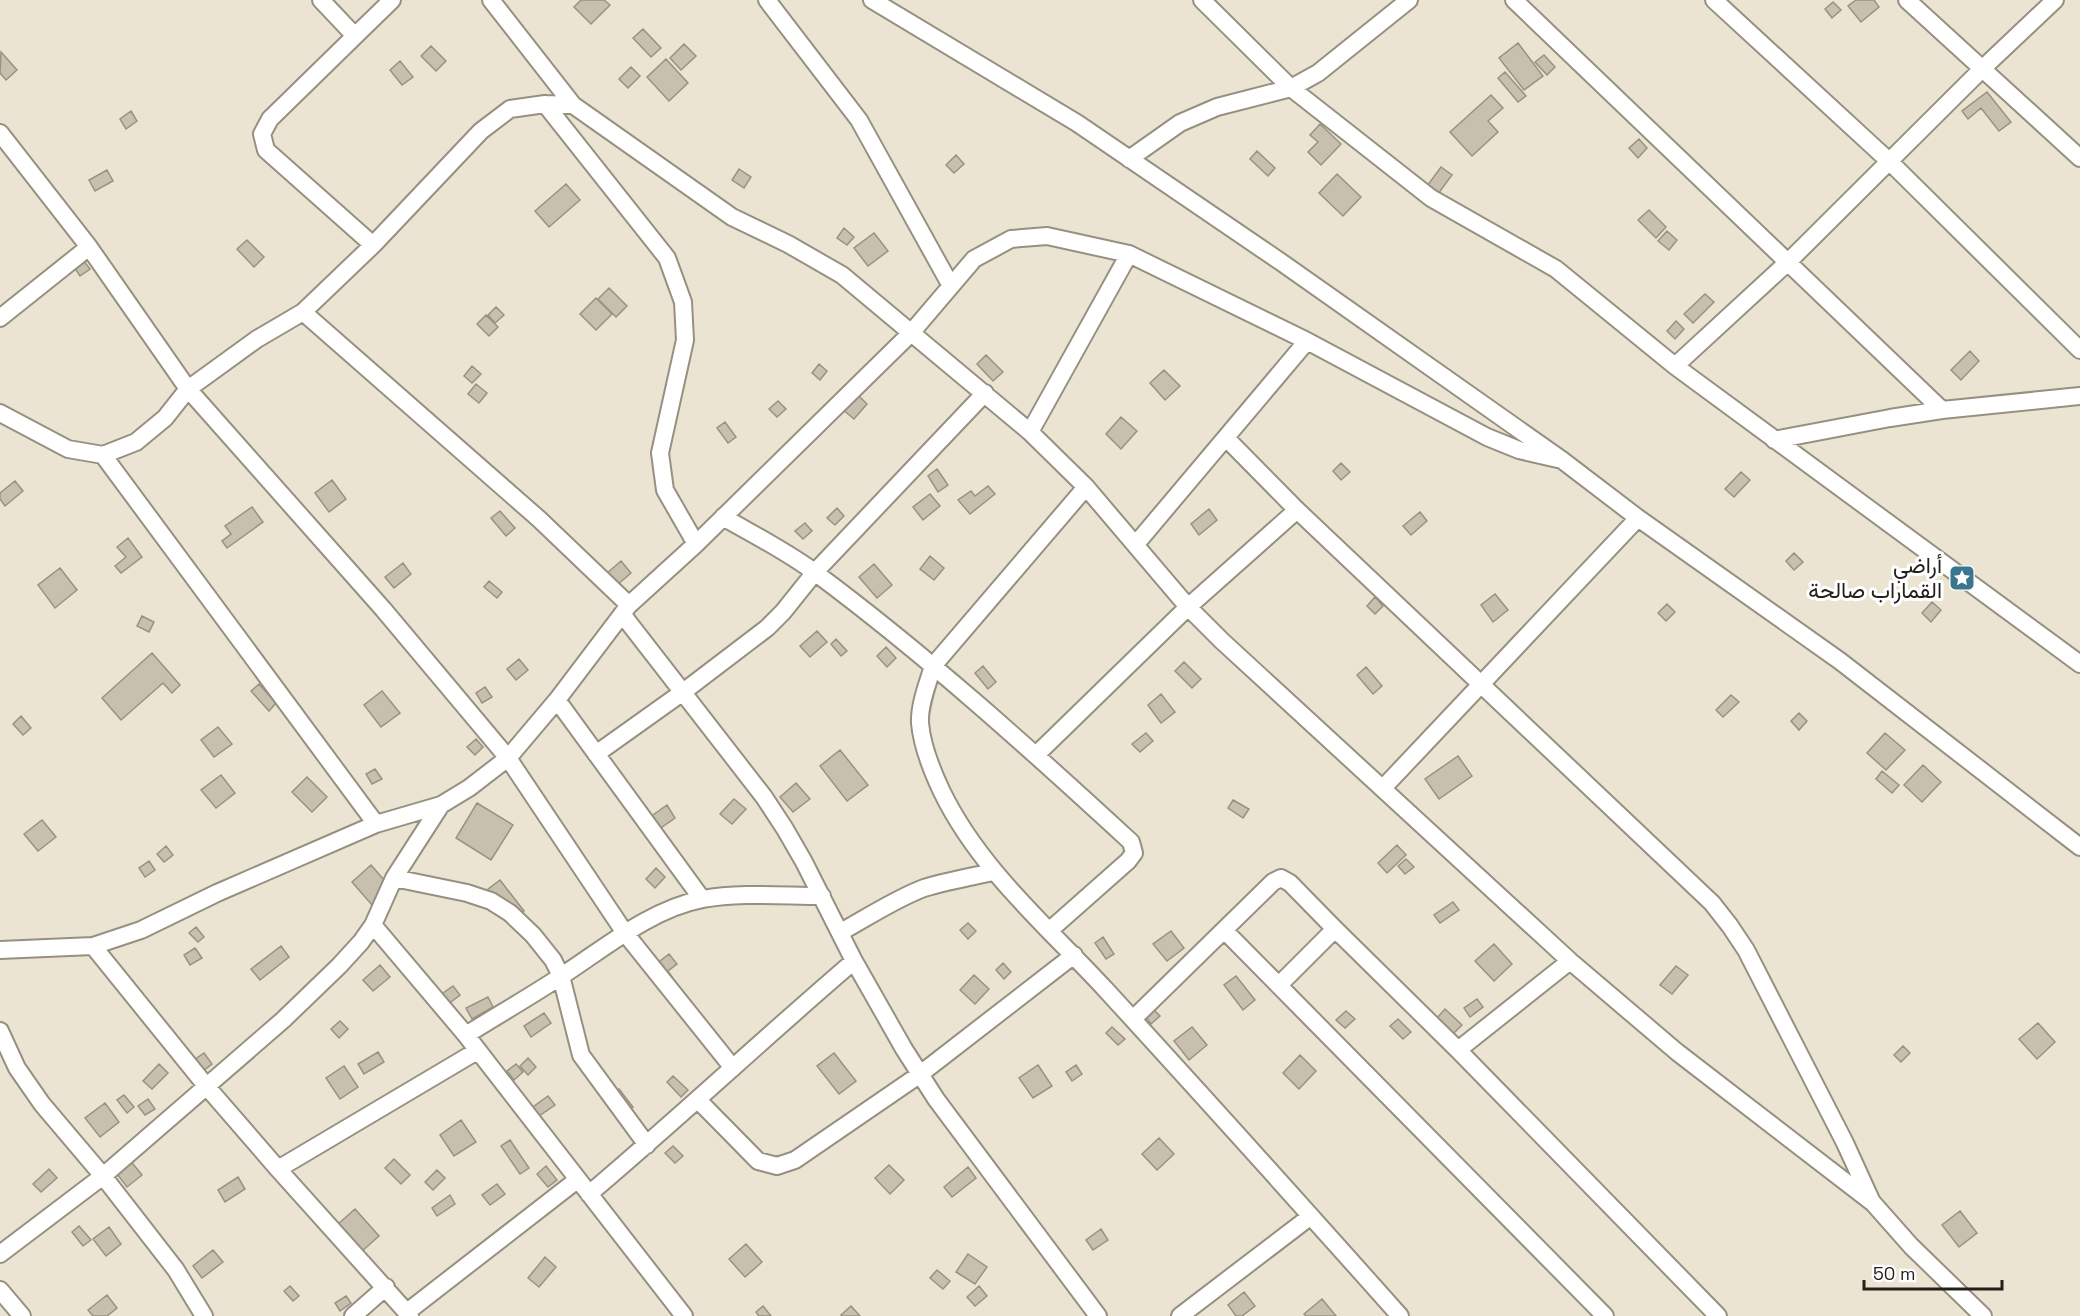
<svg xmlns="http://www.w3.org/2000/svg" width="2080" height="1316" viewBox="0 0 2080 1316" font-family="'Space Grotesk',Vazirmatn,sans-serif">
<rect width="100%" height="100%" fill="#ece4d3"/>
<path fill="#c7c0ae" stroke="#999281" stroke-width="1.5" d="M 581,0 L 604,0 L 610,5 L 591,24 L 574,7 Z
M 1856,0 L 1874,0 L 1879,7 L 1861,22 L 1848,6 Z
M 1833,2 L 1841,10 L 1832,18 L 1825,9 Z
M 643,29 L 661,48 L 651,57 L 633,38 Z
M 1518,43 L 1543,76 L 1524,90 L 1499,58 Z
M 684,44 L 696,56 L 681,70 L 670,58 Z
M 431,46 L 446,61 L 436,71 L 421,56 Z
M 1,52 L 17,70 L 6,80 L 0,73 Z
M 1544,55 L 1555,67 L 1547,75 L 1535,62 Z
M 666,59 L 688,83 L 669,101 L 647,77 Z
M 400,61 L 413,77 L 402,85 L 390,70 Z
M 631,67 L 640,76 L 628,88 L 619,79 Z
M 1505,72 L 1526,96 L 1518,102 L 1498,78 Z
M 1987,92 L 2011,122 L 1999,131 L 1981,108 L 1968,119 L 1962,111 Z
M 1491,95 L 1503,108 L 1488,121 L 1498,132 L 1472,156 L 1450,132 Z
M 131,111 L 137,121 L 126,129 L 120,119 Z
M 1320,124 L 1341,144 L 1321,165 L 1308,152 L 1318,142 L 1310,135 Z
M 1639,139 L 1647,148 L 1638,158 L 1629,148 Z
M 1257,151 L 1275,168 L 1268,176 L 1250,159 Z
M 956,155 L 964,164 L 954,173 L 946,165 Z
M 1441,167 L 1452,175 L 1438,194 L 1427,186 Z
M 739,169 L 751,177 L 744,188 L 732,180 Z
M 107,170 L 113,181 L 95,191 L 89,180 Z
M 1337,174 L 1361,197 L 1343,216 L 1319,193 Z
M 566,184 L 580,200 L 549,227 L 535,211 Z
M 1649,210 L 1666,227 L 1656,238 L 1638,220 Z
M 844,228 L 854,237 L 847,245 L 837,238 Z
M 1667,231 L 1677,240 L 1669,250 L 1658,241 Z
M 874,233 L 888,251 L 868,266 L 854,248 Z
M 247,240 L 264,257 L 254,267 L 237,249 Z
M 83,260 L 90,269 L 80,276 L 74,267 Z
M 609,288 L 627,306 L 616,317 L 598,299 Z
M 1705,294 L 1714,302 L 1693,323 L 1684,314 Z
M 596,298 L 612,314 L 596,330 L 580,314 Z
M 496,307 L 504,315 L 495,323 L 488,315 Z
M 486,315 L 498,327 L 489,336 L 477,324 Z
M 1676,321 L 1684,329 L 1675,339 L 1667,331 Z
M 1970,351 L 1979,361 L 1961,380 L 1951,370 Z
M 986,355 L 1003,372 L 993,381 L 977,364 Z
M 819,364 L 827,371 L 820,380 L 812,373 Z
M 472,366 L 481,374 L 472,383 L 464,376 Z
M 1164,370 L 1180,386 L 1165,400 L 1150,383 Z
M 476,384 L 487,393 L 479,403 L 468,394 Z
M 856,393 L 867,404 L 854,419 L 842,409 Z
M 778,401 L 786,409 L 777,417 L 769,409 Z
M 1121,417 L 1137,431 L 1121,449 L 1106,434 Z
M 725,422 L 736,437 L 728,443 L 717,428 Z
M 1341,463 L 1350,472 L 1341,480 L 1333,471 Z
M 937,469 L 948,485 L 938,492 L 928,476 Z
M 1741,472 L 1750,480 L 1734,497 L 1725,489 Z
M 332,480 L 346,499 L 329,512 L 315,493 Z
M 15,481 L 23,491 L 5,506 L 0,499 L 0,493 Z
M 988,486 L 995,494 L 970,514 L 958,500 L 971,491 L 975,496 Z
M 930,494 L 940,506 L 923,520 L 913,507 Z
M 252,507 L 263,522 L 227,548 L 222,541 L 231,534 L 225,526 Z
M 837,508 L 844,516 L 835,525 L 827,518 Z
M 1209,509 L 1217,520 L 1199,535 L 1191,524 Z
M 500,511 L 515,528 L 506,536 L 491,518 Z
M 1420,512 L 1427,521 L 1411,535 L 1403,526 Z
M 805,523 L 812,531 L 803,539 L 795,531 Z
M 128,538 L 142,557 L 121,573 L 115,566 L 126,557 L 117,547 Z
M 1794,553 L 1803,562 L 1794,570 L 1786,561 Z
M 930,556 L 944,568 L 934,580 L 920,569 Z
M 621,561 L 631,573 L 616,586 L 606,574 Z
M 403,563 L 411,574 L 394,588 L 385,577 Z
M 874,564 L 892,585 L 877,598 L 859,577 Z
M 60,568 L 77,590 L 55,608 L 38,585 Z
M 489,581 L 502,592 L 497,598 L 484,587 Z
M 1495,594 L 1508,610 L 1493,622 L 1481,605 Z
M 1375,597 L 1383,606 L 1375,614 L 1367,606 Z
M 1932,602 L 1941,610 L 1931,622 L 1922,613 Z
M 1667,604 L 1675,612 L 1666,621 L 1658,613 Z
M 142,616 L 154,622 L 149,632 L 137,626 Z
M 817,631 L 827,642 L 810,657 L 800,646 Z
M 836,639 L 847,651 L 841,656 L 831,644 Z
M 886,647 L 896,658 L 887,667 L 877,656 Z
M 152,653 L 180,685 L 172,693 L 163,683 L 121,720 L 102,698 Z
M 519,659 L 528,670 L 516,680 L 507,669 Z
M 1184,662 L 1201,679 L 1192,688 L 1175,671 Z
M 983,666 L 996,682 L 988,689 L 975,673 Z
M 1366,667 L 1382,686 L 1373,694 L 1357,675 Z
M 259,684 L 276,703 L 269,711 L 251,691 Z
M 485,687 L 492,697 L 482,703 L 476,693 Z
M 382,691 L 400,713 L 381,727 L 364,705 Z
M 1161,694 L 1175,712 L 1161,723 L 1148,705 Z
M 1731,695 L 1739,702 L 1723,717 L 1716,710 Z
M 1799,713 L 1807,721 L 1799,730 L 1791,721 Z
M 21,716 L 31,728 L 23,735 L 13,724 Z
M 218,727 L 232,744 L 214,757 L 201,740 Z
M 1146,733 L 1153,741 L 1140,752 L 1132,744 Z
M 1885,733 L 1905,750 L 1886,770 L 1867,753 Z
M 476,739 L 483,747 L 475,755 L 467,747 Z
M 840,750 L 868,785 L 847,801 L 820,766 Z
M 1458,756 L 1472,776 L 1439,799 L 1425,779 Z
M 1923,765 L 1941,782 L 1922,802 L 1904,785 Z
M 375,769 L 382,779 L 372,784 L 366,774 Z
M 1882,771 L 1899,785 L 1892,793 L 1876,779 Z
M 221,775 L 235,793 L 216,808 L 201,790 Z
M 307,777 L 327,797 L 312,812 L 292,792 Z
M 796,783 L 810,799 L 793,812 L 780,797 Z
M 734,799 L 746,809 L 732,824 L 720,814 Z
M 1233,800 L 1249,809 L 1243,818 L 1228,808 Z
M 477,803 L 513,825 L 491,860 L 456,838 Z
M 667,805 L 675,818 L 655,832 L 646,820 Z
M 42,820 L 56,837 L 38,851 L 24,834 Z
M 1397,845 L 1406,855 L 1387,873 L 1378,863 Z
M 166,846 L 173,855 L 164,862 L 157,854 Z
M 1406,859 L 1414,867 L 1405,874 L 1398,866 Z
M 149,861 L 155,870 L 145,877 L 139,868 Z
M 371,865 L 391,888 L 372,905 L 352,882 Z
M 656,868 L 665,877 L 655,888 L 646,879 Z
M 500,880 L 524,911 L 512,921 L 487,890 Z
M 1453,902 L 1459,910 L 1440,923 L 1434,915 Z
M 968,923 L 976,931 L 968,939 L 960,930 Z
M 196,927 L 204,937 L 198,942 L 189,933 Z
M 1171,931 L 1184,948 L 1167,961 L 1153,944 Z
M 1103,937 L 1114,954 L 1106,959 L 1095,943 Z
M 1494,944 L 1512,964 L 1494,981 L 1475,961 Z
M 281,946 L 289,957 L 260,980 L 251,969 Z
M 195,948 L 202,958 L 190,965 L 184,955 Z
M 669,954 L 677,964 L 668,971 L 674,980 L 665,987 L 651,968 Z
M 1003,963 L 1011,972 L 1004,979 L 996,970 Z
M 380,965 L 390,977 L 373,991 L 363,980 Z
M 1676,966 L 1688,975 L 1672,994 L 1660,985 Z
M 974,975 L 989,989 L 975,1004 L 960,990 Z
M 1236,976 L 1255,1000 L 1243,1010 L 1224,985 Z
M 453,986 L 460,995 L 443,1008 L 436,998 Z
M 488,997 L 493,1007 L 472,1019 L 466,1008 Z
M 1477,999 L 1483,1007 L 1470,1017 L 1464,1008 Z
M 1153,1009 L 1160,1016 L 1151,1024 L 1145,1016 Z
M 1445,1009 L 1462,1025 L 1452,1035 L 1436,1019 Z
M 1346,1011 L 1355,1019 L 1345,1028 L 1336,1020 Z
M 544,1013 L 551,1023 L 531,1037 L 524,1026 Z
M 1398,1019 L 1411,1032 L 1403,1039 L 1390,1026 Z
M 340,1021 L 348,1029 L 339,1038 L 331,1029 Z
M 2038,1023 L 2055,1042 L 2037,1059 L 2019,1039 Z
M 1112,1027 L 1125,1039 L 1118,1045 L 1106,1033 Z
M 1192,1027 L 1207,1045 L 1189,1060 L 1174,1041 Z
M 1903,1046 L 1910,1053 L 1901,1062 L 1894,1055 Z
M 378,1052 L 384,1062 L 364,1074 L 358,1064 Z
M 204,1053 L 212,1064 L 199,1074 L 190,1063 Z
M 834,1053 L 856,1081 L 839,1094 L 817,1066 Z
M 1300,1055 L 1316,1071 L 1299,1089 L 1283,1073 Z
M 528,1058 L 536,1067 L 528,1075 L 520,1066 Z
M 159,1064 L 168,1073 L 152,1089 L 143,1081 Z
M 516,1064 L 523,1072 L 514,1080 L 507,1071 Z
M 1038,1065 L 1052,1086 L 1033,1098 L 1019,1078 Z
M 1076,1065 L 1082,1074 L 1072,1081 L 1066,1072 Z
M 344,1066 L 358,1087 L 340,1099 L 326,1078 Z
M 673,1076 L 688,1090 L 681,1097 L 667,1082 Z
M 619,1089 L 633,1107 L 625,1112 L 612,1094 Z
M 124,1095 L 134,1107 L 127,1113 L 117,1100 Z
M 548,1096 L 555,1105 L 539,1116 L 533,1107 Z
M 148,1099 L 155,1109 L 145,1115 L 138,1106 Z
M 105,1103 L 119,1122 L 100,1137 L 85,1118 Z
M 461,1120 L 476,1142 L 454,1156 L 440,1135 Z
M 1159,1138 L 1174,1154 L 1157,1170 L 1142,1154 Z
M 510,1140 L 529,1168 L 520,1174 L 501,1146 Z
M 673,1146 L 683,1156 L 675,1163 L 665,1153 Z
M 128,1158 L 142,1175 L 127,1187 L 114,1170 Z
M 394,1159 L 410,1175 L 401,1184 L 385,1168 Z
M 889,1165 L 904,1180 L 890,1194 L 875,1178 Z
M 546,1166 L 557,1180 L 548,1187 L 537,1174 Z
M 968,1167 L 976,1178 L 952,1197 L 944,1187 Z
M 49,1169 L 57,1178 L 41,1192 L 33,1184 Z
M 437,1170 L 445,1178 L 433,1190 L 425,1182 Z
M 238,1177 L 245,1189 L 225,1202 L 218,1190 Z
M 497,1184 L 505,1194 L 490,1205 L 482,1195 Z
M 450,1195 L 455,1204 L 437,1216 L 432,1208 Z
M 355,1209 L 379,1236 L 361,1252 L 337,1225 Z
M 1960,1211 L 1977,1233 L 1959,1247 L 1942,1225 Z
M 79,1226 L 91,1240 L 83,1246 L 72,1232 Z
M 109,1227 L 121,1244 L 106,1256 L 93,1239 Z
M 1101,1229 L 1108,1240 L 1093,1250 L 1086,1240 Z
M 746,1244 L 762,1262 L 745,1277 L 729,1259 Z
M 213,1250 L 223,1262 L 202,1278 L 193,1266 Z
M 968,1254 L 987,1267 L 975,1284 L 956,1272 Z
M 545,1257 L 556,1267 L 539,1287 L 528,1278 Z
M 937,1270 L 950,1281 L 943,1289 L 930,1278 Z
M 290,1286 L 299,1296 L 293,1301 L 284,1291 Z
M 979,1286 L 987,1296 L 975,1306 L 967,1297 Z
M 1244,1292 L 1255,1306 L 1242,1316 L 1236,1316 L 1228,1305 Z
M 107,1295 L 117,1308 L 107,1316 L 93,1316 L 88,1310 Z
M 346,1296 L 351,1303 L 340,1311 L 335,1303 Z
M 1322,1299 L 1336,1316 L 1306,1316 L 1304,1314 Z
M 763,1306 L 771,1316 L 759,1316 L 756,1312 Z
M 851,1306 L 860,1316 L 842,1316 L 841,1315 Z"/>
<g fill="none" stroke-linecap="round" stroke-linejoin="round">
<g stroke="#979080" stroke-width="20">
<path id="minor" d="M 321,0 L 355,36 L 392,0
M 491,0 L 573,105 L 732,217 L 788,244 L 842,275 L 1030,432 L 1086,487 L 1188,607 L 1222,641 L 1570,961 L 1677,1052 L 1873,1203 L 1911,1246 L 1983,1316
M 767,0 L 859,120 L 951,286
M 872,0 L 1077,123 L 1281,262 L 1562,460 L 1638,518 L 1840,661 L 2080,847
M 1202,0 L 1291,88 L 1431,198 L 1556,269 L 1675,366 L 2080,664
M 1514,0 L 1942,410
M 1714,0 L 1890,162 L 2080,350
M 1907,0 L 2080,158
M 355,36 L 270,119 L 262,134 L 266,150 L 373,245
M 545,104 L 667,258 L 683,302 L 685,340 L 660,453 L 665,490 L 696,544
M 0,133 L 89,247 L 188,389 L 383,609 L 508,758 L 625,933 L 733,1068
M 1129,159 L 1180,123 L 1217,107 L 1291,88 L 1318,73 L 1409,0
M 303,312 L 539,519 L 629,605
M 0,318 L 89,247
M 1675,366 L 1787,263 L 1982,69 L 2055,0
M 0,413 L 68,449 L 103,455 L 136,442 L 165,418 L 188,389 L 257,339 L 303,312 L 373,245 L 481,131 L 510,109 L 545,104 L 573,105
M 1030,432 L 1129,254
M 1226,438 L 1297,510 L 1712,903 L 1730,926 L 1746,950 L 1845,1143 L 1871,1200
M 1774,440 L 1890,418 L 1942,410 L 2080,396
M 103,455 L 376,824
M 1086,487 L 933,666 C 928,683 919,705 920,723 C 922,746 932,771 942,792 C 980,870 1048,927 1106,990 C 1205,1098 1303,1207 1400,1316
M 723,517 C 754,535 788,552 817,574 C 927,656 1030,749 1131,842 L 1134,853 L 1128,861 L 1050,930
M 1136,544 L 1307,341
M 622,614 L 764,797 L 785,829 L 804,862 L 854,961 L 904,1049 L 936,1099 L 1098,1316
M 557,700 L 702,899
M 596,754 L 683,692 L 767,628 L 783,612 L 815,572 L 985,393
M 1036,755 L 1188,607 L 1297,510
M 1383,788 L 1638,518
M 394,878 L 467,893 L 491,901 L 510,913 L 533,935 L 553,960 L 561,976 L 581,1055 L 647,1145
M 373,925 L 466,1035 L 684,1316
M 1224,930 L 1605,1316
M 841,932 C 868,917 895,899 924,888 C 947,881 970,877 993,872
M 93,946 L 207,1087 L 278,1169 L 410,1316
M 0,950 L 93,946 L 141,930 L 217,893 L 376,824 L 441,805 L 469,788 L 508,758 L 557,700 L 629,605 L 696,544 L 911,333 L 974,259 L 1011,239 L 1047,236 L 1129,254 L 1307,341 L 1487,437 L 1519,450 L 1562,460
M 1279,985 L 1335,929
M 1133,1019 L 1273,882 L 1281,878 L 1290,883 L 1335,929 L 1458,1050 L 1718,1316
M 0,1031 L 17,1068 L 42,1104 L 103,1176 L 176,1270 L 204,1316
M 466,1035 C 498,1015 531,996 563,975 C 606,947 651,909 703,899 C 740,892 784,896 822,896
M 1458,1050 L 1570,961
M 698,1100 L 758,1161 L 777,1166 L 795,1160 L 919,1075 L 1074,955
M 278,1169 L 477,1051
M 589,1194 C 679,1118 764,1038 854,961
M 0,1254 L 103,1176 L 283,1020 L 339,966 L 361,942 L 373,925 L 394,878 L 441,805
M 0,1290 L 22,1316
M 407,1312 L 577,1180
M 353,1316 L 386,1287
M 1180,1316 L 1311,1216"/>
</g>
<use href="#minor" stroke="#fff" stroke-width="16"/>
</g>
<defs>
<g id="sight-square" transform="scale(1.35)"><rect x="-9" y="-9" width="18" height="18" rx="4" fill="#3a768e" stroke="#fff"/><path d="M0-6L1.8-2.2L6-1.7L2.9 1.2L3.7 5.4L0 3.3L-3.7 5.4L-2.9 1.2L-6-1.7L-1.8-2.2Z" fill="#fff"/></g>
</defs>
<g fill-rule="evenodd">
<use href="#sight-square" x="1962" y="578"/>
</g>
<g text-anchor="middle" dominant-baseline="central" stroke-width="6" stroke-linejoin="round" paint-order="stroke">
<g font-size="22" fill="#23201a" stroke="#fff" text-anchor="end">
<text x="1942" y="565">أراضي<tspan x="1942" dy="25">القماراب صالحة</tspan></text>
</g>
</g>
<path d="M1864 1280v9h138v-9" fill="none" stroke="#23201a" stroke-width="3"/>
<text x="1873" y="1280" font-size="18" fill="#23201a" stroke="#ffffff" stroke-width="4.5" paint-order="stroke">50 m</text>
</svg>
